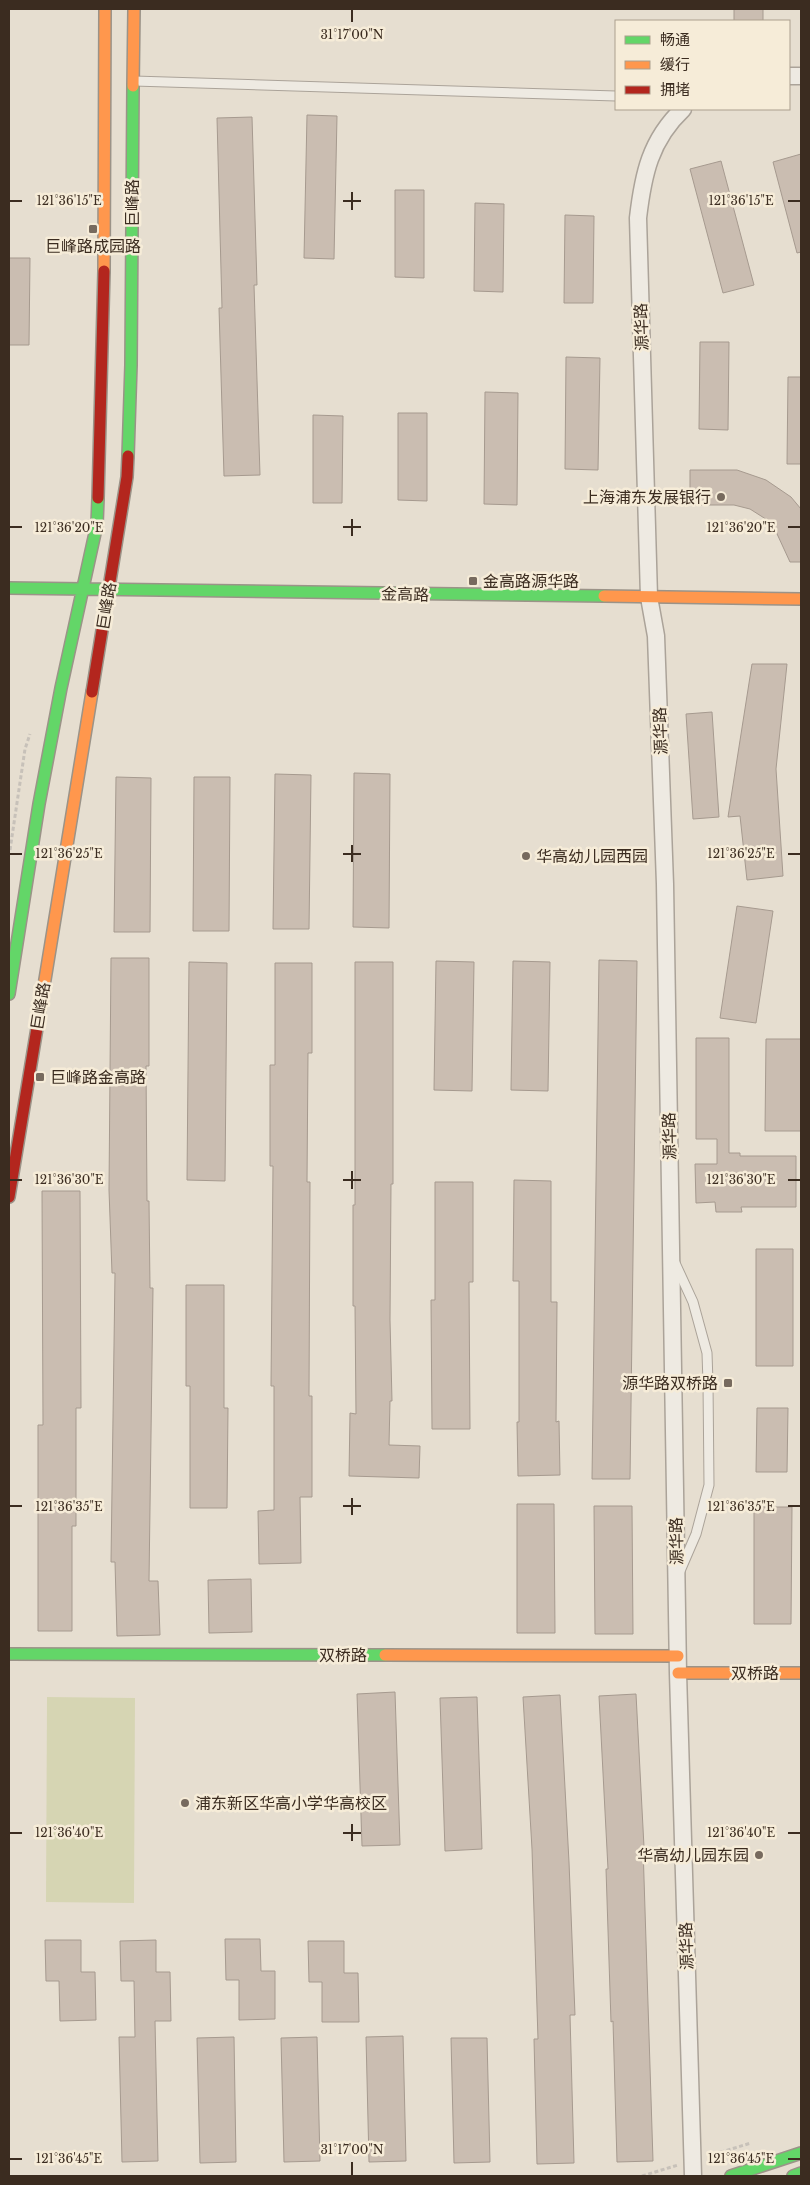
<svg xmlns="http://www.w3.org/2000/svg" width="810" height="2185" viewBox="0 0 810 2185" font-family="'Libre Baskerville','Noto Sans SC',serif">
<rect width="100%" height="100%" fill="#e6ded0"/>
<path fill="#d6d5b3" d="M 47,1697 L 135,1698 L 134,1903 L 46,1902 Z"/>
<path fill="#cabdb1" stroke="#a69a8f" d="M 734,9 L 763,9 L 763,21 L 734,21 Z
M 307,115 L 337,116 L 334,259 L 304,258 Z
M 252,117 L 257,285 L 254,285 L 260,475 L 224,476 L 219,308 L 222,308 L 217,118 Z
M 801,154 L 801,252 L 797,253 L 773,162 Z
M 721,161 L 754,285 L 723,293 L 690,169 Z
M 395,190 L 424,190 L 424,278 L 395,277 Z
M 475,203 L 504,204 L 503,292 L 474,291 Z
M 565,215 L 594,216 L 593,303 L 564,303 Z
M 9,258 L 30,258 L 29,345 L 9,345 Z
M 700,342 L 729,342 L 728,430 L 699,429 Z
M 566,357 L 600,358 L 598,470 L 565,469 Z
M 788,377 L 801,377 L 801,464 L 787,464 Z
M 485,392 L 518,393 L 517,505 L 484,504 Z
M 398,413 L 427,413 L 427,501 L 398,500 Z
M 313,415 L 343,416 L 342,503 L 313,503 Z
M 690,470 L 737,470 L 766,480 L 791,497 L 801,509 L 801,562 L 790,562 L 772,523 L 750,509 L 734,505 L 690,505 Z
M 752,664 L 787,664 L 776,769 L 783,876 L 747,880 L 740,816 L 728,817 Z
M 712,712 L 719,817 L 693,819 L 686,714 Z
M 354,773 L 390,774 L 389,928 L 353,927 Z
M 275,774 L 311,775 L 309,929 L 273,929 Z
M 116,777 L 151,778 L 150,932 L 114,932 Z
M 194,777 L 230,777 L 229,931 L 193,931 Z
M 737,906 L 773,911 L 756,1023 L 720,1018 Z
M 111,958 L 149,958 L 149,1066 L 146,1066 L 147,1201 L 149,1201 L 150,1288 L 153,1288 L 149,1581 L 158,1581 L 160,1635 L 117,1636 L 115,1562 L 111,1562 L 115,1273 L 112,1273 L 109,1190 Z
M 599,960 L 637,961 L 630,1479 L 592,1479 Z
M 436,961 L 474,962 L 472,1091 L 434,1090 Z
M 513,961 L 550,962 L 548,1091 L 511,1090 Z
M 189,962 L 227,963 L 225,1181 L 187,1180 Z
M 355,962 L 393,962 L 393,1184 L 391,1184 L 390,1320 L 392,1401 L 390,1401 L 389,1445 L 420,1446 L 419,1478 L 349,1476 L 350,1413 L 356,1414 L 355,1306 L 353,1306 L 353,1205 L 355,1205 Z
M 275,963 L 312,963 L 312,1053 L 308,1053 L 307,1182 L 310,1182 L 309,1396 L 312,1396 L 312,1497 L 300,1497 L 301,1563 L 259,1564 L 258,1511 L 274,1510 L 274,1386 L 271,1386 L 273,1166 L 270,1166 L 270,1065 L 275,1065 Z
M 696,1038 L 729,1038 L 729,1153 L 740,1153 L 740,1156 L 796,1156 L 796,1207 L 741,1207 L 742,1212 L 716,1212 L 715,1202 L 696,1203 L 695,1164 L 717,1164 L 717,1139 L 696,1139 Z
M 766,1039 L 801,1039 L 801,1131 L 765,1131 Z
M 514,1180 L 551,1181 L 551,1302 L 557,1302 L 556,1422 L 559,1421 L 560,1475 L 518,1476 L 517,1422 L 519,1422 L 519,1281 L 513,1281 Z
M 435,1182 L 473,1182 L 473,1282 L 469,1282 L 470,1429 L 432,1429 L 431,1300 L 435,1300 Z
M 42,1191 L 80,1191 L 81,1408 L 76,1408 L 76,1526 L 72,1526 L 72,1631 L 38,1631 L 38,1425 L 43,1425 Z
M 756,1249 L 793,1249 L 793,1366 L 756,1366 Z
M 186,1285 L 224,1285 L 224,1408 L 228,1408 L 227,1508 L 190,1508 L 190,1386 L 186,1386 Z
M 757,1408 L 788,1408 L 787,1472 L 756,1472 Z
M 517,1504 L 554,1504 L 555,1633 L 517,1633 Z
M 594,1506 L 632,1506 L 633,1634 L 595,1634 Z
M 754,1507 L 792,1507 L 791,1624 L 754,1624 Z
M 251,1579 L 252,1632 L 209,1633 L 208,1580 Z
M 395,1692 L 400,1845 L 362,1846 L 357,1694 Z
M 636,1694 L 644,1847 L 643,1847 L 653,2161 L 617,2162 L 613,2021 L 611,2022 L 606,1869 L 608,1869 L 599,1696 Z
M 560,1695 L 569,1862 L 575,2015 L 570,2015 L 574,2163 L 537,2164 L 534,2039 L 538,2039 L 532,1849 L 523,1697 Z
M 477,1697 L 482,1849 L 445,1851 L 440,1698 Z
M 225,1939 L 260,1939 L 261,1971 L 275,1971 L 275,2019 L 239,2020 L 239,1980 L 226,1980 Z
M 45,1940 L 81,1940 L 81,1972 L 95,1972 L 96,2020 L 60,2021 L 59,1981 L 46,1981 Z
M 156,1940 L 156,1972 L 170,1972 L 171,2021 L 155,2021 L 158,2161 L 122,2162 L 119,2037 L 135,2037 L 134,1981 L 121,1981 L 120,1941 Z
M 308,1941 L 344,1941 L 344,1973 L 358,1973 L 359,2022 L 322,2022 L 322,1982 L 309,1982 Z
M 403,2036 L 406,2161 L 369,2162 L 366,2037 Z
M 234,2037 L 236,2162 L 200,2163 L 197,2038 Z
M 317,2037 L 320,2161 L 284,2162 L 281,2038 Z
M 451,2038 L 487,2038 L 490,2162 L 454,2163 Z"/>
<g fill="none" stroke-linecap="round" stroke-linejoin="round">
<g stroke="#aba399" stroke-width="11">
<path id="lane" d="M 134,81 L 616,96
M 675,1263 L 693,1302 L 707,1353 L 708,1383 L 709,1485 L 696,1534 L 680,1571"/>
</g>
<g stroke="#aba399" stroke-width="19">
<path id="street" d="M 789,76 L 801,76
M 683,109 C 650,140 643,175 638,218 L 649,597 L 656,636 L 665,884 L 678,1673 L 693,2176"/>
</g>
<g stroke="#9b9388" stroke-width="14">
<path id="fast" d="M 128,456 L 131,365 L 133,86
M 9,588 L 604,596
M 9,994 L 39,804 L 61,688 L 97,524 L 98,498
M 9,1654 L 385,1655
M 731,2176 L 801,2153
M 793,2176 L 801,2173"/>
</g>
<g stroke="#9b9388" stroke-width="14">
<path id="slow" d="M 133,86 L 134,9
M 104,271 L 105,9
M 604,596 L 801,599
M 41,1004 L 92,692
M 385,1655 L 678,1656
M 678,1673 L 801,1673"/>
</g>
<g stroke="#9b9388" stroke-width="14">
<path id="jam" d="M 98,498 L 104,271
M 92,692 L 127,477 L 128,456
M 9,1197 L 41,1004"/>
</g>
<path stroke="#c7c1b9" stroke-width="3" stroke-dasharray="4 2.5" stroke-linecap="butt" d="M 10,850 L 25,749 L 30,734
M 708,2156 L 751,2143
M 642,2176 L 678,2165"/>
<use href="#lane" stroke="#eeeae2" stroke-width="9"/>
<use href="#street" stroke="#eeeae2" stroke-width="16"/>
<use href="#fast" stroke="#63d668" stroke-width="11"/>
<use href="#slow" stroke="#ff974d" stroke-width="11"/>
<use href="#jam" stroke="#b3261e" stroke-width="11"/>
</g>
<path fill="none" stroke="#3b2c20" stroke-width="2" d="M 352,10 L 352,22M 352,192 L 352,210M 10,201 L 22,201M 343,201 L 361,201M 788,201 L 800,201M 352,519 L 352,536M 10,527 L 22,527M 343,527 L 361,527M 788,527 L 800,527M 352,845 L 352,862M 10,854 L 22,854M 343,854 L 361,854M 788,854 L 800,854M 352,1171 L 352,1189M 10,1180 L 22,1180M 343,1180 L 361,1180M 788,1180 L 800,1180M 352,1498 L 352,1515M 10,1506 L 22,1506M 343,1506 L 361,1506M 788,1506 L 800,1506M 352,1824 L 352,1841M 10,1833 L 22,1833M 343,1833 L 361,1833M 788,1833 L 800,1833M 10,2159 L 22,2159M 788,2159 L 800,2159M 352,2162 L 352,2175"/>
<g fill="#776a5e" stroke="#f6ecd8" stroke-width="2">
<rect x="88" y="224" width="10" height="10" rx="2.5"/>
<circle cx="721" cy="497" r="5"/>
<rect x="468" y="576" width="10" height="10" rx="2.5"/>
<circle cx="526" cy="856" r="5"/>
<rect x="35" y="1072" width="10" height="10" rx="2.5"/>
<rect x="723" y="1378" width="10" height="10" rx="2.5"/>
<circle cx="185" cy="1803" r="5"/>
<circle cx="759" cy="1855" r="5"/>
</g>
<g text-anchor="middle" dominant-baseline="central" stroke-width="5" stroke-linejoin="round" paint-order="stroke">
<g font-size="16" fill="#3b2c20" stroke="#f6ecd8">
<text transform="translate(132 203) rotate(-90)">巨峰路</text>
<text transform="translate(641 327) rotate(-92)">源华路</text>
<text transform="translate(405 594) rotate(1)">金高路</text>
<text transform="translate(106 606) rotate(-81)">巨峰路</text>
<text transform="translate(660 731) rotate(-92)">源华路</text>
<text transform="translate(40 1006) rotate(-81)">巨峰路</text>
<text transform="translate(669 1136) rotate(-91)">源华路</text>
<text transform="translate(676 1541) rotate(-91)">源华路</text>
<text x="343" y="1655">双桥路</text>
<text x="755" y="1673">双桥路</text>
<text transform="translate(686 1946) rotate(-92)">源华路</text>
</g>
<g font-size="16" fill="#3b2c20" stroke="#f6ecd8" text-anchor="start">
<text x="93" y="246" text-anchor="middle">巨峰路成园路</text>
<text x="711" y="497" text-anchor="end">上海浦东发展银行</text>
<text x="483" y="581">金高路源华路</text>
<text x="536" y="856">华高幼儿园西园</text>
<text x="50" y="1077">巨峰路金高路</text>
<text x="718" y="1383" text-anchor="end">源华路双桥路</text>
<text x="195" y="1803">浦东新区华高小学华高校区</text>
<text x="749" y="1855" text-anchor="end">华高幼儿园东园</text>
</g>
</g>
<g font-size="12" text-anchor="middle" fill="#3b2c20" stroke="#f6ecd8" stroke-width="5" stroke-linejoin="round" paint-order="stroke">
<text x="352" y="39">31°17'00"N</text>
<text x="741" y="205">121°36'15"E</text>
<text x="69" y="205">121°36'15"E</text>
<text x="69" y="532">121°36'20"E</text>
<text x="741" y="532">121°36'20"E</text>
<text x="69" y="858">121°36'25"E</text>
<text x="741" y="858">121°36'25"E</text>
<text x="69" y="1184">121°36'30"E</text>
<text x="741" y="1184">121°36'30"E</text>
<text x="69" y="1511">121°36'35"E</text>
<text x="741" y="1511">121°36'35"E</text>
<text x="69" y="1837">121°36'40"E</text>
<text x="741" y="1837">121°36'40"E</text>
<text x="352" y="2154">31°17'00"N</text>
<text x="69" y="2163">121°36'45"E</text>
<text x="741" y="2163">121°36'45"E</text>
</g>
<rect width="810" height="2185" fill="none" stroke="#3b2c20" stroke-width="20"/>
<rect x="615" y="20" width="175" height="90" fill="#f6ecd8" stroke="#ab9f8e"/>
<rect x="625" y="36" width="25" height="8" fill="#63d668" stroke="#ab9f8e"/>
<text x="660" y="45" font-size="15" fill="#3b2c20">畅通</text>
<rect x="625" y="61" width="25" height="8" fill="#ff974d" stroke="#ab9f8e"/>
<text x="660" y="70" font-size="15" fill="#3b2c20">缓行</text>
<rect x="625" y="86" width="25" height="8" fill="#b3261e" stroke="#ab9f8e"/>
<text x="660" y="95" font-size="15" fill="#3b2c20">拥堵</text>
</svg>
